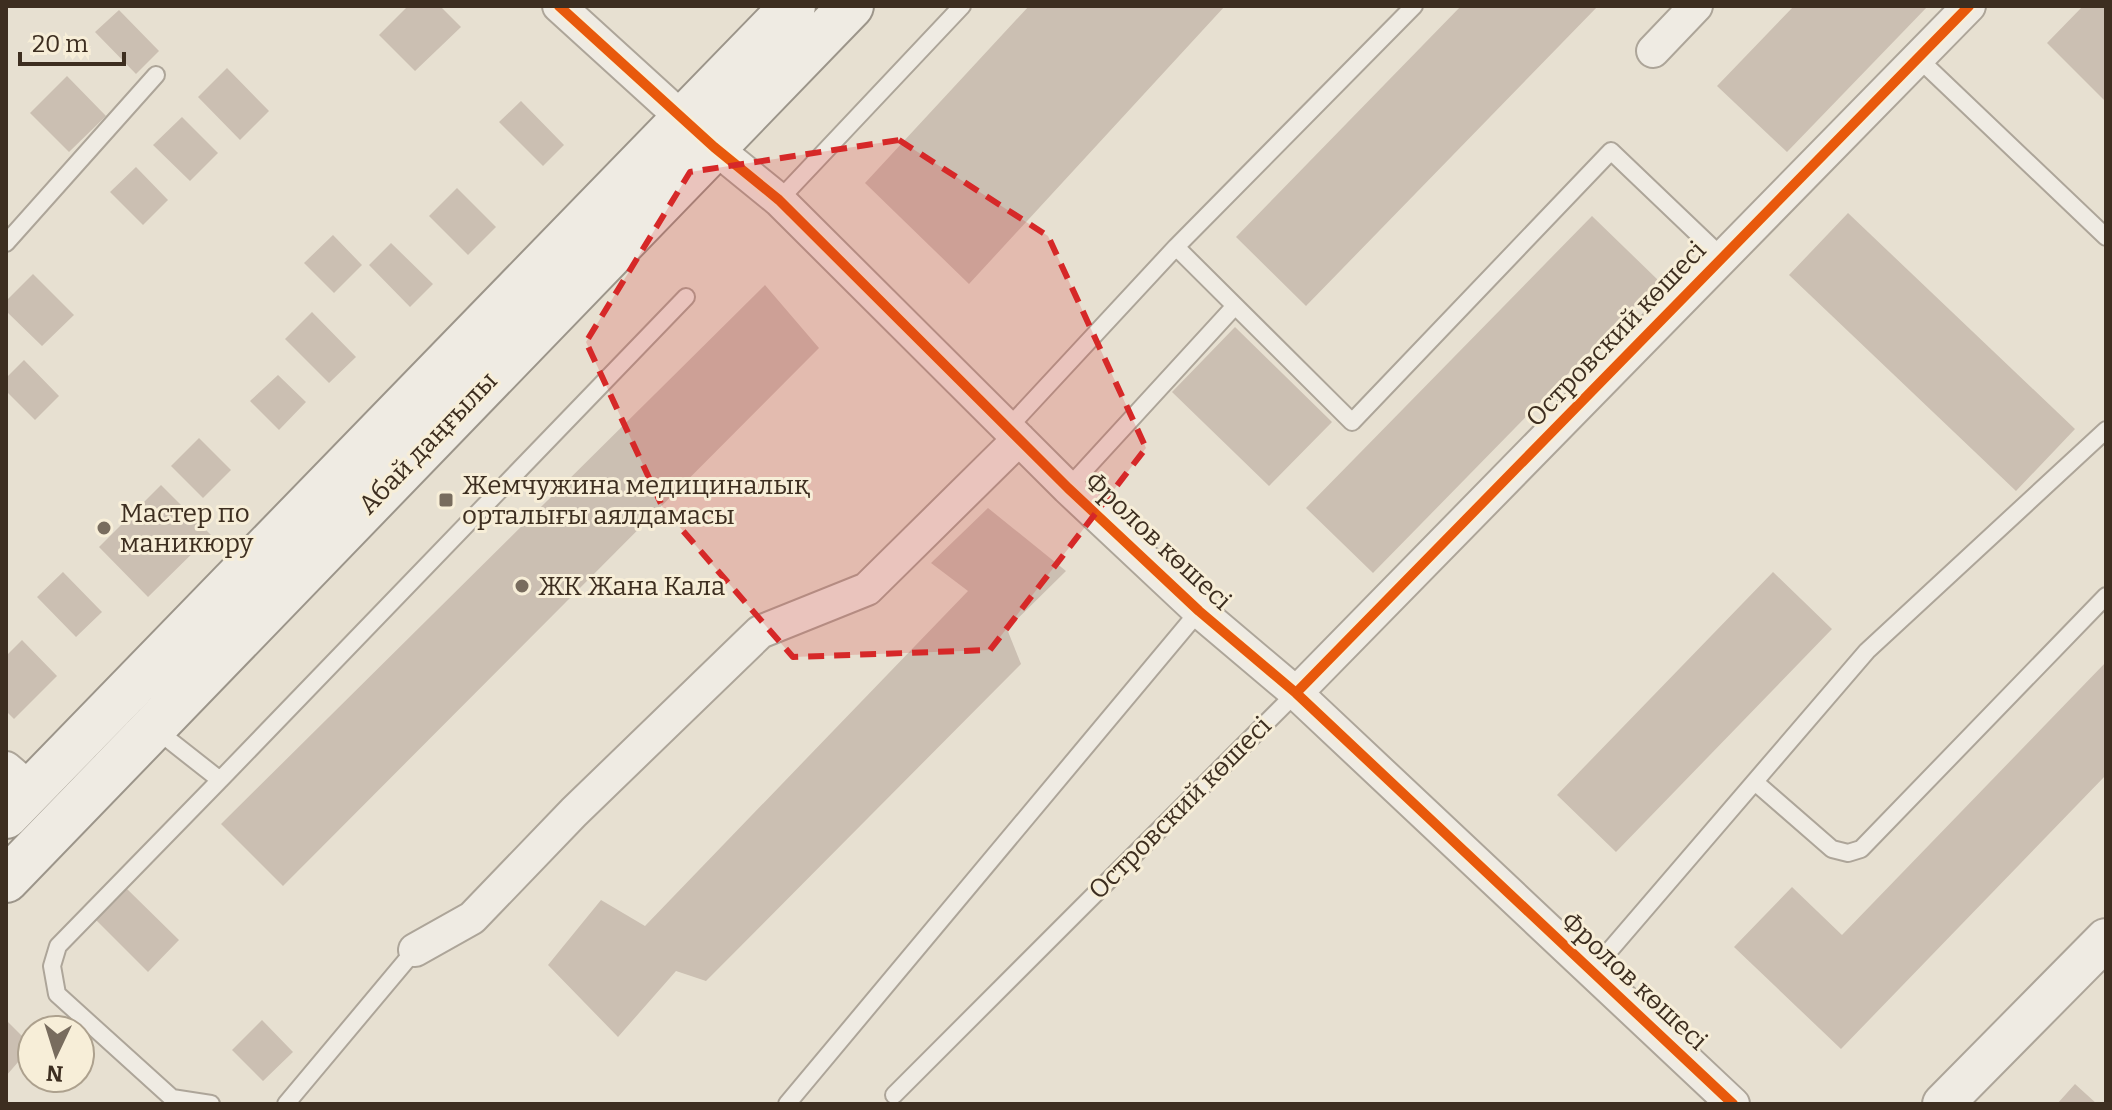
<svg xmlns="http://www.w3.org/2000/svg" width="2112" height="1110" viewBox="0 0 2112 1110" font-family="Bitter,serif">
<rect width="100%" height="100%" fill="#e7e0d1"/>
<path fill="#cbbfb2" d="M 408,6 L 440,6 L 461,27 L 415,71 L 379,35 Z
M 1029,6 L 1225,6 L 969,284 L 865,183 Z
M 1461,6 L 1598,6 L 1306,306 L 1236,237 Z
M 1794,6 L 1928,6 L 1787,152 L 1717,86 Z
M 2083,6 L 2106,6 L 2106,102 L 2047,43 Z
M 119,10 L 159,51 L 136,74 L 95,32 Z
M 227,68 L 269,111 L 240,140 L 198,97 Z
M 67,76 L 106,116 L 69,152 L 30,113 Z
M 521,101 L 564,145 L 543,166 L 499,122 Z
M 182,117 L 218,153 L 190,181 L 153,145 Z
M 136,167 L 168,200 L 143,225 L 110,192 Z
M 457,188 L 496,227 L 468,255 L 429,216 Z
M 1848,213 L 2075,429 L 2016,491 L 1789,275 Z
M 1592,216 L 1659,281 L 1373,573 L 1306,508 Z
M 333,235 L 362,265 L 334,293 L 304,263 Z
M 391,243 L 433,284 L 410,307 L 369,265 Z
M 33,274 L 74,315 L 42,346 L 6,311 L 6,301 Z
M 765,285 L 819,348 L 283,886 L 221,824 Z
M 312,312 L 356,357 L 329,383 L 285,339 Z
M 1235,327 L 1332,422 L 1269,486 L 1172,392 Z
M 24,360 L 59,396 L 35,420 L 6,391 L 6,378 Z
M 278,375 L 306,402 L 279,430 L 250,401 Z
M 199,438 L 231,470 L 203,498 L 171,466 Z
M 161,485 L 211,535 L 148,597 L 99,547 Z
M 988,508 L 1066,571 L 1007,629 L 1021,664 L 706,981 L 676,971 L 618,1037 L 548,965 L 601,900 L 645,926 L 968,591 L 931,563 Z
M 63,572 L 102,612 L 76,637 L 37,597 Z
M 1773,572 L 1832,629 L 1616,852 L 1557,795 Z
M 22,640 L 57,676 L 14,719 L 6,711 L 6,656 Z
M 2106,662 L 2106,775 L 1841,1049 L 1734,947 L 1792,887 L 1842,935 Z
M 126,888 L 179,940 L 148,972 L 95,919 Z
M 6,1020 L 32,1046 L 6,1076 Z
M 262,1020 L 293,1052 L 263,1081 L 232,1050 Z
M 2075,1084 L 2097,1104 L 2057,1104 Z"/>
<g fill="none" stroke-linecap="round" stroke-linejoin="round">
<g stroke="#ada599" stroke-width="20">
<path id="service" d="M 1414,6 L 1176,247 L 1352,422 L 1611,151 L 1722,257
M 1918,58 L 2106,237
M 779,200 L 962,6
M 6,243 L 156,75
M 1008,428 L 1176,247
M 1068,488 L 1234,307
M 154,728 L 220,780 L 58,946 L 52,966 L 57,994 L 172,1098 L 211,1104
M 220,780 L 686,297
M 1755,782 L 1832,849 L 1848,853 L 1861,849 L 2106,596
M 1592,971 L 1867,651 L 2106,430
M 894,1095 L 1296,693
M 286,1104 L 415,950
M 787,1104 L 1199,611"/>
</g>
<g stroke="#ada599" stroke-width="36">
<path id="minor" d="M 559,6 L 714,147 L 779,200 L 1068,488 L 1199,611 L 1296,693 L 1733,1104
M 1653,51 L 1696,6
M 1296,693 L 1969,6
M 6,768 L 32,790
M 415,950 L 472,918 L 574,812 L 760,632 L 867,589 L 1019,439"/>
</g>
<g stroke="#ada599" stroke-width="44">
<path id="tertiary" d="M 1943,1104 L 2106,939"/>
</g>
<g stroke="#9c958a" stroke-width="48">
<path id="secondary" d="M 6,816 L 793,6
M 6,880 L 851,6"/>
</g>
<use href="#service" stroke="#efebe3" stroke-width="16"/>
<use href="#minor" stroke="#efebe3" stroke-width="32"/>
<use href="#tertiary" stroke="#efebe3" stroke-width="40"/>
<use href="#secondary" stroke="#efebe3" stroke-width="44"/>
<g stroke="#f7eed8" stroke-width="15">
<path id="cycleway" d="M 559,6 L 714,147 L 779,200 L 1068,488 L 1199,611 L 1296,693 L 1733,1104
M 1296,693 L 1969,6"/>
</g>
<use href="#cycleway" stroke="#e8590c" stroke-width="10"/>
</g>
<path fill="#d62828" fill-opacity="0.2" stroke="#d62828" stroke-width="6" stroke-dasharray="16 10" stroke-linejoin="round" d="M 899,140 L 1048,236 L 1146,448 L 990,650 L 793,657 L 663,508 L 586,342 L 690,172 Z"/>
<g fill="#786c5e" stroke="#f7eed8" stroke-width="3">
<rect x="438" y="492" width="16" height="16" rx="4"/>
<circle cx="104" cy="528" r="8"/>
<circle cx="522" cy="586" r="8"/>
</g>
<g text-anchor="middle" dominant-baseline="central" stroke-width="6" stroke-linejoin="round" paint-order="stroke">
<g font-size="26" fill="#3d2e20" stroke="#f7eed8">
<text transform="translate(1616 334) rotate(-46)">Островский көшесі</text>
<text transform="translate(428 443) rotate(-46)">Абай даңғылы</text>
<text transform="translate(1158 541) rotate(43)">Фролов көшесі</text>
<text transform="translate(1180 808) rotate(-45)">Островский көшесі</text>
<text transform="translate(1634 981) rotate(43)">Фролов көшесі</text>
</g>
<g font-size="26" fill="#3d2e20" stroke="#f7eed8" text-anchor="start">
<text x="462" y="485">Жемчужина медициналық<tspan x="462" dy="30">орталығы аялдамасы</tspan></text>
<text x="120" y="513">Мастер по<tspan x="120" dy="30">маникюру</tspan></text>
<text x="538" y="586">ЖК Жана Кала</text>
</g>
</g>
<rect width="2112" height="1110" fill="none" stroke="#3d2e20" stroke-width="16"/>
<g transform="translate(56 1054) rotate(184)"><circle r="38" fill="#f7eed8" stroke="#ada18e" stroke-width="2"/>
<path d="M0-6L14 30L0 20L-14 30Z" fill="#786c5e"/>
<text y="-12" font-size="22" font-weight="bold" text-anchor="middle" fill="#3d2e20">N</text>
</g>
<path d="M20 52v12h104v-12" fill="none" stroke="#3d2e20" stroke-width="4"/>
<text x="32" y="52" font-size="24" fill="#3d2e20" stroke="#f7eed8" stroke-width="6" paint-order="stroke">20 m</text>
</svg>
